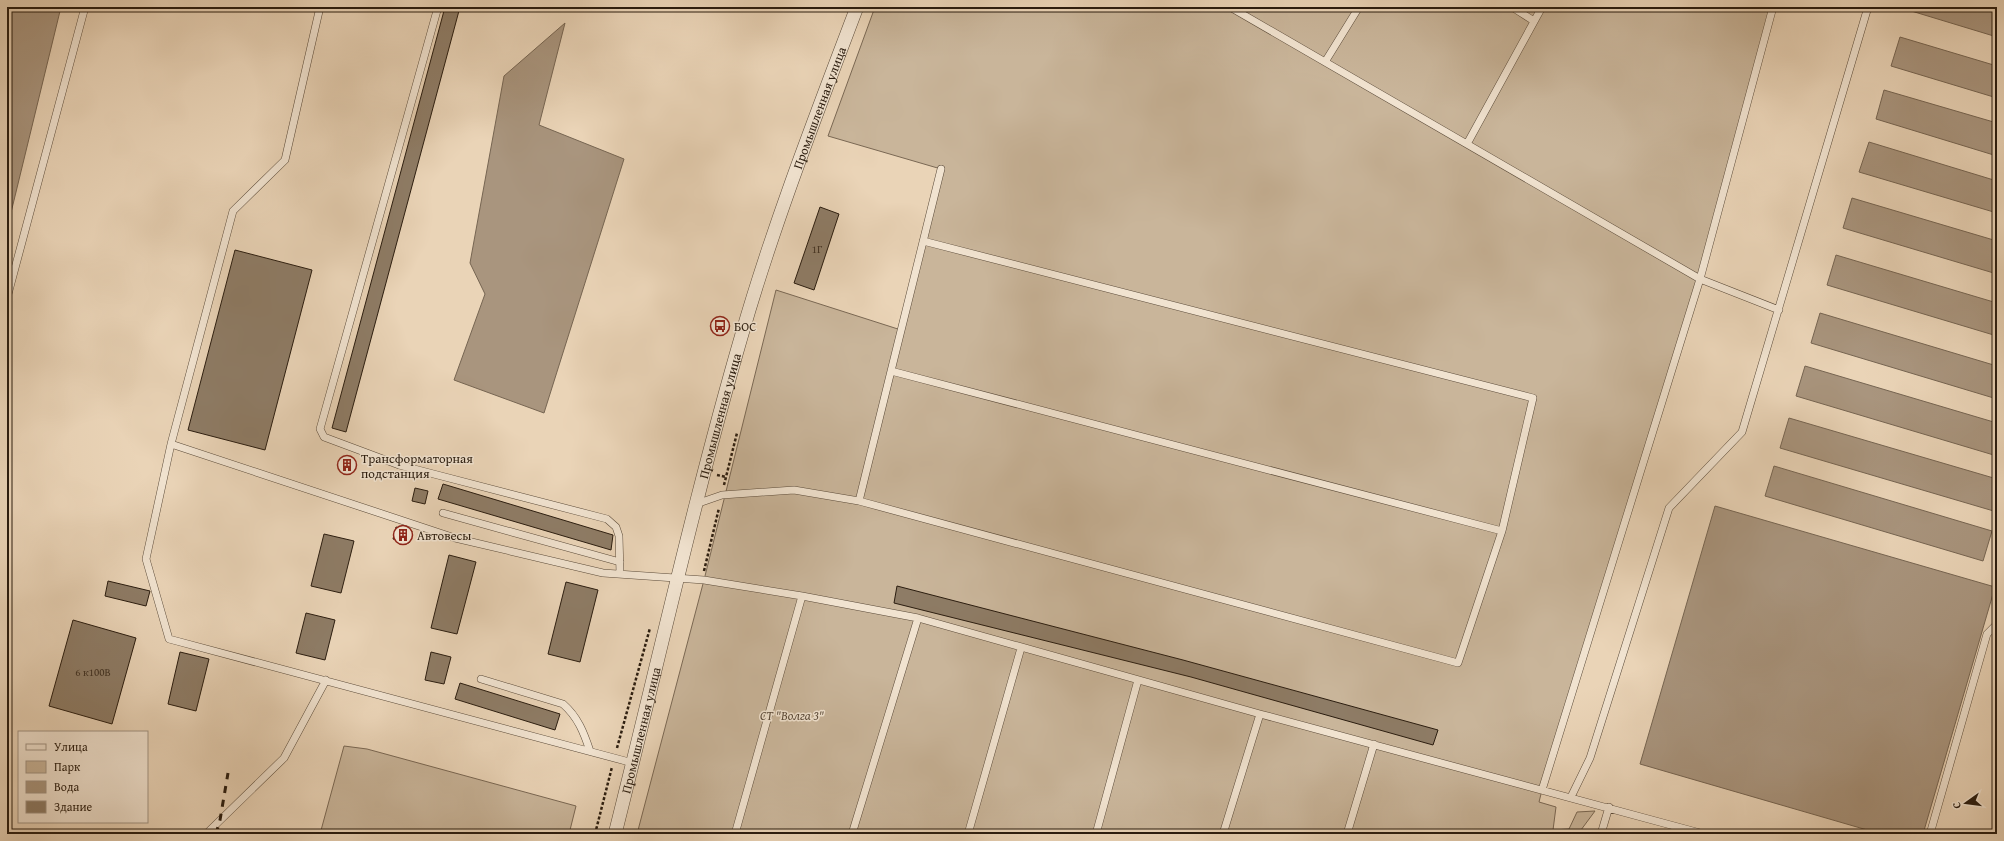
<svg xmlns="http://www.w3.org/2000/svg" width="2004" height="841" viewBox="0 0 2004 841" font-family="'Gentium Book Plus',serif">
<rect width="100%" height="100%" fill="#ead4b7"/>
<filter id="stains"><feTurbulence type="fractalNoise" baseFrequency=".005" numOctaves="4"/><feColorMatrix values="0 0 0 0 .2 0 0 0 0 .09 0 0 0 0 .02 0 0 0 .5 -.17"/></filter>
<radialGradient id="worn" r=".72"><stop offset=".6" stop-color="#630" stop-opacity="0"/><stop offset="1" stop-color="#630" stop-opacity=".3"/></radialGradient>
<path fill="#c9b59a" stroke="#7a6854" d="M 875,7 L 1773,7 L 1700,279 L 1542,790 L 1539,802 L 1556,807 L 1553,830 L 1569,829 L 1577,812 L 1595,811 L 1578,834 L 637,834 L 704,580 L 776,290 L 901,330 L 941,169 L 828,136 Z
M 344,746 L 367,749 L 576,806 L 569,834 L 320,834 Z"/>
<path fill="#a9957e" stroke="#766552" d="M 7,7 L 61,7 L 7,229 Z
M 1909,7 L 1997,7 L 1997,37 L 1908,10 Z
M 565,23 L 539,125 L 624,159 L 544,413 L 454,380 L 485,294 L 470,263 L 504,76 Z
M 1900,37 L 1997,66 L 1997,98 L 1891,66 Z
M 1884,90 L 1997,123 L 1997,156 L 1876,119 Z
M 1869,142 L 1997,181 L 1997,213 L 1859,172 Z
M 1852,198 L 1997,241 L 1997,274 L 1843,228 Z
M 1836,255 L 1997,303 L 1997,336 L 1827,285 Z
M 1820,313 L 1997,366 L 1997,399 L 1811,343 Z
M 1805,366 L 1997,423 L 1997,456 L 1796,396 Z
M 1789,418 L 1997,479 L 1997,512 L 1780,448 Z
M 1774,466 L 1992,531 L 1983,561 L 1765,496 Z
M 1715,506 L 1995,587 L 1923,834 L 1881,834 L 1640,764 Z"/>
<path fill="#8e7c66" stroke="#2a1c0f" d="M 445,7 L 460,7 L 346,432 L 332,428 Z
M 820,207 L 839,214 L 814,290 L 794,283 Z
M 235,250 L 312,270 L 265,450 L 188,430 Z
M 443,484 L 613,535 L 611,550 L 438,499 Z
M 415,488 L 428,491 L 425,504 L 412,501 Z
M 396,527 L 412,531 L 409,543 L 393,539 Z
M 324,534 L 354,541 L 341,593 L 311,586 Z
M 449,555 L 476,562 L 457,634 L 431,628 Z
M 108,581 L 150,591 L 146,606 L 105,596 Z
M 566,582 L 598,590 L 580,662 L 548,654 Z
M 897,586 L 1183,660 L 1438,730 L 1433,745 L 1191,677 L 894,603 Z
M 306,613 L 335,620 L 325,660 L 296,653 Z
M 73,620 L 136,638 L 112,724 L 49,706 Z
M 180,652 L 209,659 L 196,711 L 168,704 Z
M 431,652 L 451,657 L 444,684 L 425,680 Z
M 460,683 L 560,714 L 555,730 L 455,699 Z"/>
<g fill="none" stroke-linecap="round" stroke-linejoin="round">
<g stroke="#5a4a39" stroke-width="8">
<path id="lane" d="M 320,7 L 285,160 L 233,211 L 171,444 L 455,538 L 603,573 L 704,580 L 802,596 L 918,618 L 1260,714 L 1704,834
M 438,7 L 320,429 L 324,437 L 399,465 L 607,519 L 616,527 L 619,536 L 620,574
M 1230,7 L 1700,279 L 1779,310
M 1512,7 L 1534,21
M 1325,62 L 1359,7
M 1467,144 L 1542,7
M 923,241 L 1533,398 L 1502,531
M 7,298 L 85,7
M 171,444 L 146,559 L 169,639 L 633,763
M 859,501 L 891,371
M 696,504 L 722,495 L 794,490 L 859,501 L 1458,663 L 1502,531 L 891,371 L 941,169
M 443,513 L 620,562
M 481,679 L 563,704 C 578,717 584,733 590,751
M 1542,790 L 1700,279 L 1773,7
M 1571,797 L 1590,758 L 1669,508 L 1742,432 L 1868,7
M 206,834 L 284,758 L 326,680
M 735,834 L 802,596
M 852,834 L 918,618
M 968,834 L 1021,648
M 1096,834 L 1138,680
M 1223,834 L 1260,714
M 1347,834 L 1374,744
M 1601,834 L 1609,807
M 1930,834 L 1987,634 L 1997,624"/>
</g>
<g stroke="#5a4a39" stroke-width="14">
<g id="street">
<path id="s1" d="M 615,834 C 657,667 694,499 742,334 C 774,223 816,115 857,7"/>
</g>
</g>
<path stroke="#2a1c0f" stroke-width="2.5" stroke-dasharray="3 2" stroke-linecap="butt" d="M 717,475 L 726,477
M 724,485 L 737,433
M 704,571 L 719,508
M 617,748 L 650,628
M 595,834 L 612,767"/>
<use href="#lane" stroke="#f1e3d0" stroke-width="7"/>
<use href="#street" stroke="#f1e3d0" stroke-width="13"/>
<path stroke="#2a1c0f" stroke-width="3" stroke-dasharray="7 7" stroke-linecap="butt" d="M 216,834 L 220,820 L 228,773"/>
</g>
<defs>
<g id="bus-ring" transform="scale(1)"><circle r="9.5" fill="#f1e3d0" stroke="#8f2418" stroke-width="1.5"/><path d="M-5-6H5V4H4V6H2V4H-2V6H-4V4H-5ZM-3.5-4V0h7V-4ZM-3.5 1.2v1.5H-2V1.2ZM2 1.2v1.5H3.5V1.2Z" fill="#8f2418"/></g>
<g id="building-ring" transform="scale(1)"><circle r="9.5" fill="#f1e3d0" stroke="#8f2418" stroke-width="1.5"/><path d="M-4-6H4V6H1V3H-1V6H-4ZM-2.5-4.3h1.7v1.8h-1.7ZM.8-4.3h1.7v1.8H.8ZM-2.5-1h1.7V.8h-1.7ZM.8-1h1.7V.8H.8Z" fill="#8f2418"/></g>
</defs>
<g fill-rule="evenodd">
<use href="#bus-ring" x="720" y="326"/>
<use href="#building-ring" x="347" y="465"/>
<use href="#building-ring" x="403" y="535"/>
</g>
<g text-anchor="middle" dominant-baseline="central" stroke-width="3" stroke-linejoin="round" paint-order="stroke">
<g font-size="11" fill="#433425">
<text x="817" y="249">1Г</text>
<text x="93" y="672">6 к100В</text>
</g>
<g font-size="13" fill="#2a1c0f" stroke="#f1e3d0">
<text stroke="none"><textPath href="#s1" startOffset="755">Промышленная улица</textPath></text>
<text stroke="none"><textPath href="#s1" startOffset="431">Промышленная улица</textPath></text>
<text stroke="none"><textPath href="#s1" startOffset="107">Промышленная улица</textPath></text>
</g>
<g font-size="13" fill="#2a1c0f" stroke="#f1e3d0" text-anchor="start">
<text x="734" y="326">БОС</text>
<text x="361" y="458">Трансформаторная<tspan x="361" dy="15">подстанция</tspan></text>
<text x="417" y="535">Автовесы</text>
</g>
<g font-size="13" font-style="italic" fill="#5a4a39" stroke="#f1e3d0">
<text x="792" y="715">СТ "Волга 3"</text>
</g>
</g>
<rect width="2004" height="841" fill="none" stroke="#ead4b7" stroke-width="24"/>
<rect x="8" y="8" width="1988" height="825" fill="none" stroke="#2a1c0f" stroke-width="2"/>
<rect x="12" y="12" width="1980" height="817" fill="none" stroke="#2a1c0f"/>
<rect x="18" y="731" width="130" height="92" fill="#f1e3d0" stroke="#a19383"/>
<rect x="26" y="744" width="20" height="6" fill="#f1e3d0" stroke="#a19383"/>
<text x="54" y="751" font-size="12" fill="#2a1c0f">Улица</text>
<rect x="26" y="761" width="20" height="12" fill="#c9b59a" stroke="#a19383"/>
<text x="54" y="771" font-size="12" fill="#2a1c0f">Парк</text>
<rect x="26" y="781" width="20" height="12" fill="#a9957e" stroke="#a19383"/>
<text x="54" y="791" font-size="12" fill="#2a1c0f">Вода</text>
<rect x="26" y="801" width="20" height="12" fill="#8e7c66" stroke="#a19383"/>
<text x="54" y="811" font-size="12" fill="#2a1c0f">Здание</text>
<g transform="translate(1966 803) rotate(256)" stroke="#f1e3d0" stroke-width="3" paint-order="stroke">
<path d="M0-3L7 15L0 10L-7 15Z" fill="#2a1c0f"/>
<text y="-6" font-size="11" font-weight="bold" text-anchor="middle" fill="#2a1c0f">С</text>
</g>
<rect width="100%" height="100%" filter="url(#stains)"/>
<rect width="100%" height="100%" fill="url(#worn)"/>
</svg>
